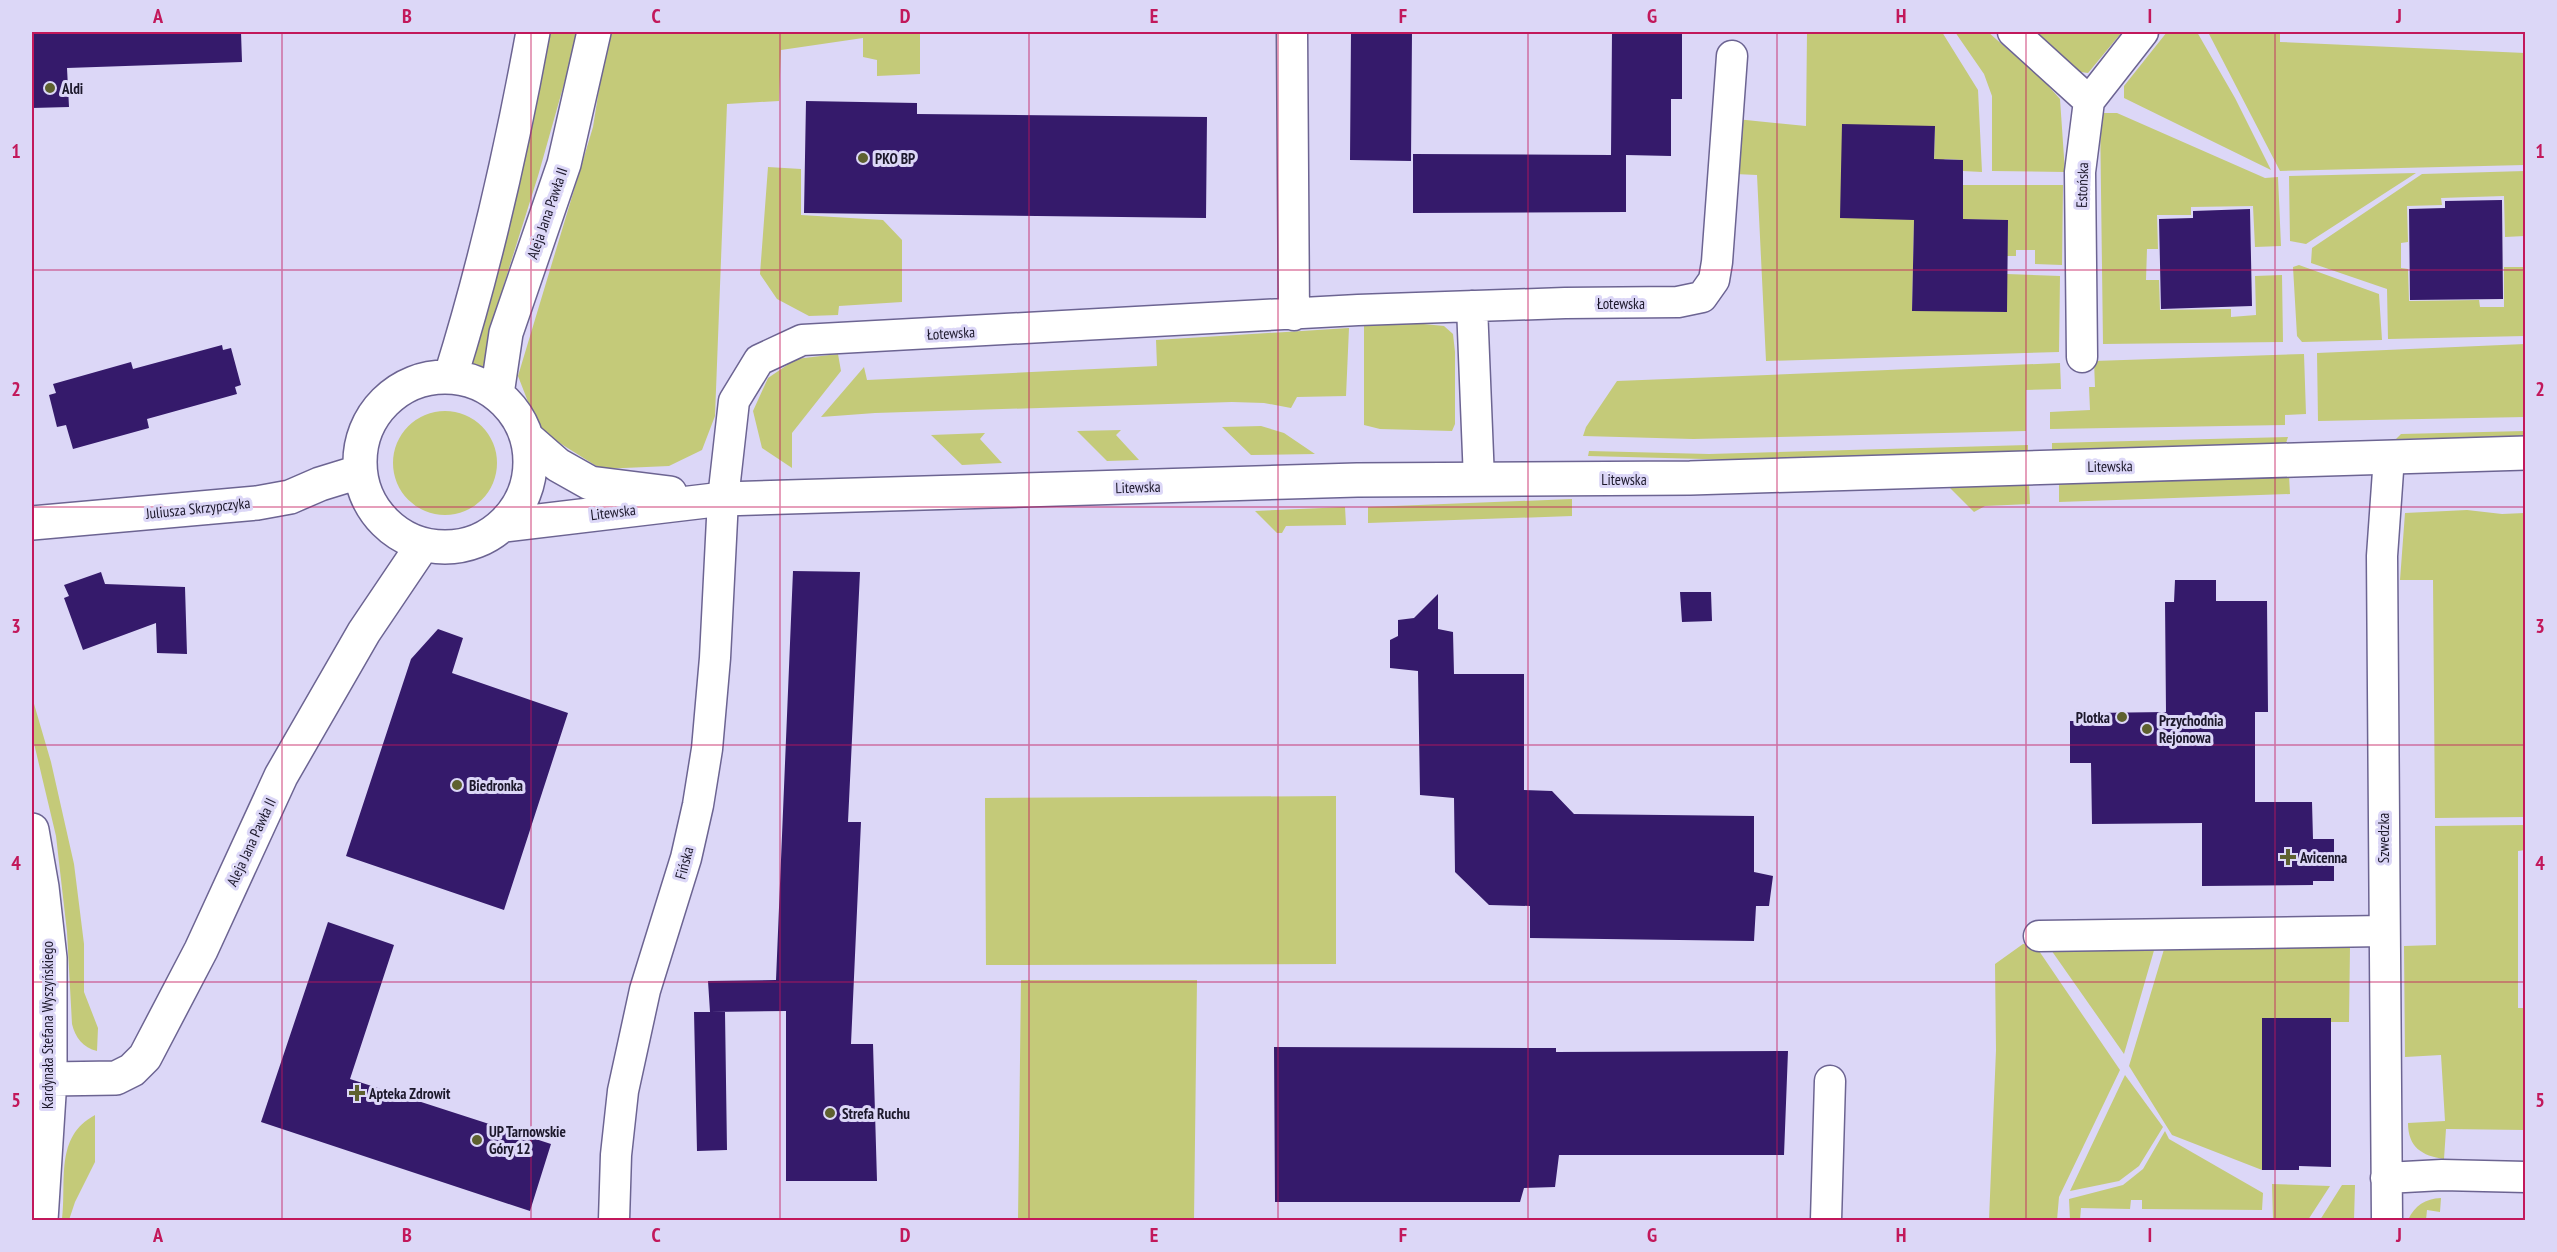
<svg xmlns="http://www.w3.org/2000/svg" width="2557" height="1252" viewBox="0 0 2557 1252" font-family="'PT Sans Narrow',sans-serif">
<rect width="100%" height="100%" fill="#dcd7f7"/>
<path fill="#c4ca79" d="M 546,32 L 576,32 L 573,52 L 538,176 L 504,284 L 486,373 L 472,365 L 525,142 Z
M 608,32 L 920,32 L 920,74 L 877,76 L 877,60 L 863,57 L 863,38 L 781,50 L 779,101 L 727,104 L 715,416 L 702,450 L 669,466 L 601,469 L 539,430 L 518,376 L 593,127 Z
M 1807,32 L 1942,32 L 1978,90 L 1982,172 L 1963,171 L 1963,160 L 1945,159 L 1934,165 L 1935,126 L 1914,220 L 1912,310 L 2006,312 L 2007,274 L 2060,276 L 2059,352 L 1766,361 L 1757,175 L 1735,174 L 1736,119 L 1806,126 Z
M 1955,32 L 1988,32 L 2044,81 L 2060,99 L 2065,172 L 1992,171 L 1992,96 L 1984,74 Z
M 2029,32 L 2122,32 L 2088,73 L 2073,71 Z
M 2167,32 L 2197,32 L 2235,98 L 2271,170 L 2124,98 L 2124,86 Z
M 2208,32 L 2280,32 L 2280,42 L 2525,53 L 2525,165 L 2280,171 Z
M 2100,113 L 2117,113 L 2265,178 L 2278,177 L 2281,246 L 2255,247 L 2253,206 L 2191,207 L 2191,215 L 2157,215 L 2158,249 L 2147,249 L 2146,280 L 2159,280 L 2160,310 L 2231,309 L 2231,317 L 2256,315 L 2255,276 L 2282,275 L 2283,342 L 2103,344 Z
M 768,167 L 801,169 L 801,215 L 883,220 L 902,240 L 902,302 L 839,306 L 838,315 L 809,316 L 777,299 L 760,274 Z
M 2525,171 L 2525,236 L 2505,237 L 2504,196 L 2441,198 L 2442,205 L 2407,206 L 2408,242 L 2401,243 L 2401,268 L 2408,269 L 2409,301 L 2479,300 L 2480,307 L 2504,307 L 2504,267 L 2525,267 L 2525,336 L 2388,339 L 2387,289 L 2311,263 L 2312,248 L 2422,174 Z
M 2416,173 L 2306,244 L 2290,241 L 2289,176 Z
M 1935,185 L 2063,185 L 2062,265 L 2035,264 L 2035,250 L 2016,250 L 2016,256 L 2007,256 L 2008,220 L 1934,219 Z
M 2299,265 L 2379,294 L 2382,340 L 2302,342 L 2297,336 L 2293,267 Z
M 1403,322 L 1444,326 L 1453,334 L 1455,352 L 1455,424 L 1452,431 L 1380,429 L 1364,425 L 1364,326 Z
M 1349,328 L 1346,396 L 1297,397 L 1291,408 L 1264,403 L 1232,402 L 875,413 L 821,417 L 864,367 L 867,380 L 1157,366 L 1156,340 Z
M 2525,344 L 2525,417 L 2318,421 L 2317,353 Z
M 838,354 L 841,371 L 792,433 L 792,468 L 762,448 L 753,411 L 768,378 L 796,359 Z
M 2304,354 L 2306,414 L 2285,415 L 2285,425 L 2050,429 L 2050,412 L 2090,410 L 2089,387 L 2095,387 L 2094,361 Z
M 2060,363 L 2061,389 L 2026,390 L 2026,431 L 1693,439 L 1583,436 L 1586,427 L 1617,381 Z
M393 463a52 52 0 1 1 104 0a52 52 0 1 1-104 0Z
M 1261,426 L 1284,433 L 1315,454 L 1251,455 L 1222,427 Z
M 1121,430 L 1116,435 L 1139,460 L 1107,461 L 1077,431 Z
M 2525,431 L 2525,437 L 2396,439 L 2401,434 Z
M 985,433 L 980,439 L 1002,463 L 962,465 L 931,435 Z
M 2288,437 L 2286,443 L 2052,451 L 2052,443 Z
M 2028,445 L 2028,451 L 1742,460 L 1588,456 L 1589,451 L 1709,454 Z
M 2289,475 L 2290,494 L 2059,502 L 2059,484 Z
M 2029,484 L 2030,504 L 1985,506 L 1974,512 L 1949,487 Z
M 1572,499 L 1572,516 L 1368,523 L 1368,507 Z
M 1345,507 L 1346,525 L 1286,526 L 1282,533 L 1277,533 L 1255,511 Z
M 2467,510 L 2502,514 L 2525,513 L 2525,817 L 2435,818 L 2433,580 L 2400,580 L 2405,513 Z
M 32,697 L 51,762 L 74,864 L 84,944 L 84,992 L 98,1028 L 97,1051 C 83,1048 75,1037 72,1024 L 67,932 L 56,836 L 32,735 Z
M 1336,796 L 1336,964 L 986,965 L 985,798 Z
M 2525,825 L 2525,850 L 2518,851 L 2518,1008 L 2525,1008 L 2525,1130 L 2446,1129 L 2444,1159 C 2422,1156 2408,1147 2408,1123 L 2445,1121 L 2441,1055 L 2405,1057 L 2404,946 L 2436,945 L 2435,826 Z
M 2345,942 L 2350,947 L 2349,1022 L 2331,1022 L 2331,1018 L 2262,1018 L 2262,1170 L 2172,1135 L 2129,1066 L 2165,946 Z
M 2023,944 L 2035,945 L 2120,1070 L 2059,1197 L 2057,1220 L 1989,1220 L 1996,1050 L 1995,964 Z
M 2049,947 L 2155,947 L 2124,1054 Z
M 1021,980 L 1197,980 L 1194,1220 L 1018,1220 Z
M 2125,1075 L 2163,1127 L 2139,1166 L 2119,1181 L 2070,1191 Z
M 95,1115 L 95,1162 L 75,1202 L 69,1220 L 62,1220 C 67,1181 54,1137 95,1115 Z
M 2165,1131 L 2169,1139 L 2263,1193 L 2262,1210 L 2142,1209 L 2142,1200 L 2131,1200 L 2130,1209 L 2081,1208 L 2080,1220 L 2070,1220 L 2069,1199 L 2123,1185 L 2143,1169 Z
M 2272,1184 L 2330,1186 L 2308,1220 L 2273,1220 Z
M 2342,1185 L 2355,1185 L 2354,1220 L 2320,1220 Z
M 2441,1198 L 2440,1212 L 2427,1210 L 2426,1220 L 2408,1220 C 2415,1205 2425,1199 2441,1198 Z"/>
<path fill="#351a6b" d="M 32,32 L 241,32 L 242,62 L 67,68 L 69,107 L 32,108 Z
M 1351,32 L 1412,32 L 1411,161 L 1350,160 Z
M 1612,32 L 1682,32 L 1682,99 L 1671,99 L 1671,156 L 1626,155 L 1626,212 L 1413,213 L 1413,154 L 1611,155 Z
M 806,101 L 917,103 L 917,114 L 1207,117 L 1206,218 L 804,213 Z
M 1842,124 L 1935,126 L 1934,159 L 1963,160 L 1963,219 L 2008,220 L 2007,312 L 1912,311 L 1914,220 L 1840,218 Z
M 2502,200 L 2503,299 L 2410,300 L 2409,209 L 2445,208 L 2445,201 Z
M 2250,209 L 2252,306 L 2161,309 L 2159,219 L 2193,218 L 2193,211 Z
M 222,345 L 223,350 L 231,348 L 241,385 L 235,387 L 237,394 L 147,419 L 149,428 L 73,449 L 66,425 L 57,427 L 49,395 L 56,393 L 53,384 L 131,362 L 133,369 Z
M 793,571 L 860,572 L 848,822 L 861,822 L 851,1044 L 873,1044 L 877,1181 L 786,1181 L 786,1011 L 710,1012 L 708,981 L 776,980 Z
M 101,572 L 105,584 L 185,587 L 187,654 L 157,653 L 156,623 L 83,650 L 64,598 L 69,596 L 64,585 Z
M 2175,580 L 2216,580 L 2216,601 L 2267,601 L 2268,712 L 2255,712 L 2255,802 L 2312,802 L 2313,839 L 2334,839 L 2334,881 L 2313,881 L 2313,885 L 2202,886 L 2202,823 L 2092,824 L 2091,763 L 2070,763 L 2070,721 L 2091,721 L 2091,713 L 2166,712 L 2165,602 L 2174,602 Z
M 1680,592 L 1711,592 L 1712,621 L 1682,622 Z
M 1438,594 L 1438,629 L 1453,632 L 1454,674 L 1524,674 L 1524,790 L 1552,791 L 1574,814 L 1754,816 L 1754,872 L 1773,876 L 1769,906 L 1756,906 L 1754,941 L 1530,938 L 1530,906 L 1489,905 L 1455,872 L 1454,798 L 1420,795 L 1418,671 L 1390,668 L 1390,640 L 1398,636 L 1398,620 L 1414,618 Z
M 438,629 L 463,638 L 452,673 L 568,713 L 504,910 L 346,856 L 411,659 Z
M 328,922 L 394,945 L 350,1079 L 551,1144 L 530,1211 L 261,1122 Z
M 694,1012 L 725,1012 L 727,1150 L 697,1151 Z
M 2262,1018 L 2331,1018 L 2331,1167 L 2299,1166 L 2299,1170 L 2262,1170 Z
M 1274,1047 L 1556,1048 L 1556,1052 L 1788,1051 L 1784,1155 L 1559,1155 L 1555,1187 L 1524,1188 L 1520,1202 L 1275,1202 Z"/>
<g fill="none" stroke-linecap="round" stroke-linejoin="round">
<g stroke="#6c6492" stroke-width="33">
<path id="minor" d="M 1292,32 L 1294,315
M 2013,32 L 2089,101
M 1472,306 L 1479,480
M 2082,357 L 2080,172 L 2089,101 L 2143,32
M 2039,936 L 2384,931
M 2386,1178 L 2442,1175 L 2526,1177
M 614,1220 L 616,1155 L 623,1091 L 645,990 L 686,858 L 698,805 L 707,749 L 715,658 L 723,499 L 734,401 L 759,360 L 802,340 L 1358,310 L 1565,303 L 1678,302 L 1702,297 L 1714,280 L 1717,262 L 1732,56
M 1826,1220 L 1830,1081
M 2387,1220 L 2382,556 L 2389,457"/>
</g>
<g stroke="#6c6492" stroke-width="36">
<path id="tertiary" d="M 451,375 C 486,263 512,147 533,32
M360 462a85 85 0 1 1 170 0a85 85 0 1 1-170 0Z
M 497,394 L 506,333 L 564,164 L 594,32
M 527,438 L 558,465 L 590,483 L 670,493
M 32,523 L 257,503 L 290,497 L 320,484 L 359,472
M 504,525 L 723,499 L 1357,480 L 1690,478 L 2526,453
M 32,830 L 42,887 L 50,958 L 50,1079 L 41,1220
M 50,1079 L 116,1078 L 132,1070 L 145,1057 L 201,950 L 281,776 L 364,632 L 422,546"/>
</g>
<use href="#minor" stroke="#fff" stroke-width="30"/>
<use href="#tertiary" stroke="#fff" stroke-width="33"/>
</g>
<path fill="none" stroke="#c2185b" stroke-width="1.5" stroke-opacity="0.55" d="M 282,32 L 282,1220M 531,32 L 531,1220M 780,32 L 780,1220M 1029,32 L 1029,1220M 1278,32 L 1278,1220M 1528,32 L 1528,1220M 1777,32 L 1777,1220M 2026,32 L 2026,1220M 2275,32 L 2275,1220M 32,270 L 2526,270M 32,507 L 2526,507M 32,745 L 2526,745M 32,982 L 2526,982"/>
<g fill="#5e612f" stroke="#dcd7f7" stroke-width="2">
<circle cx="50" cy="88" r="6"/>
<circle cx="863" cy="158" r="6"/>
<circle cx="2122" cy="717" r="6"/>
<circle cx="2147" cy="729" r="6"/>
<circle cx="457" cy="785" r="6"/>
<path d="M2285 848h6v6h6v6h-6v6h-6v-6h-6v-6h6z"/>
<path d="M354 1084h6v6h6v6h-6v6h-6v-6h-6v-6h6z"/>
<circle cx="830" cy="1113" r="6"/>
<circle cx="477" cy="1140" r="6"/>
</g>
<g text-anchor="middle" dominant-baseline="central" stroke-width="6" stroke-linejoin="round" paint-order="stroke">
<g font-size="15" font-weight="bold" fill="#1c182b" stroke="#dcd7f7" text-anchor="start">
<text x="62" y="88">Aldi</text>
<text x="875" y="158">PKO BP</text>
<text x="2110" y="717" text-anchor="end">Plotka</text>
<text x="2159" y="720">Przychodnia<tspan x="2159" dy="17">Rejonowa</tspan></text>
<text x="469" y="785">Biedronka</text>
<text x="2300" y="857">Avicenna</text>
<text x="369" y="1093">Apteka Zdrowit</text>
<text x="842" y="1113">Strefa Ruchu</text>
<text x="489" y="1131">UP Tarnowskie<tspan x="489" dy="17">Góry 12</tspan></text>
</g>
<g font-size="15" fill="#1c182b" stroke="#dcd7f7">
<text transform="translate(2082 185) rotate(-88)">Estońska</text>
<text transform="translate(547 213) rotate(-71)">Aleja Jana Pawła II</text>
<text x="1621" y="303">Łotewska</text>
<text transform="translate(951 333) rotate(-3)">Łotewska</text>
<text transform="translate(2110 466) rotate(-1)">Litewska</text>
<text x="1624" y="479">Litewska</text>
<text transform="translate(1138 487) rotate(-2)">Litewska</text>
<text transform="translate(198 508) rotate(-6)">Juliusza Skrzypczyka</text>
<text transform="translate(613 512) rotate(-7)">Litewska</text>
<text transform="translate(2383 838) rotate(-90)">Szwedzka</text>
<text transform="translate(251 842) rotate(-65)">Aleja Jana Pawła II</text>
<text transform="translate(684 863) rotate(-75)">Fińska</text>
<text transform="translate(47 1025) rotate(-90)">Kardynała Stefana Wyszyńskiego</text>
</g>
</g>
<rect width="2557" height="1252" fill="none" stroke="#dcd7f7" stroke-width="66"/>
<rect x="33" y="33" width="2491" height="1186" fill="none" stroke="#c2185b" stroke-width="2"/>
<g font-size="20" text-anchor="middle" font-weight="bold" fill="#c2185b">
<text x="158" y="23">A</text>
<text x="407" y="23">B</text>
<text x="656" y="23">C</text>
<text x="905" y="23">D</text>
<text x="1154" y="23">E</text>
<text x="1403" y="23">F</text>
<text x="1652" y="23">G</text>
<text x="1901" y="23">H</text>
<text x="2150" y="23">I</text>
<text x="2399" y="23">J</text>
<text x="16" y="158">1</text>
<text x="2540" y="158">1</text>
<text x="16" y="396">2</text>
<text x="2540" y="396">2</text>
<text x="16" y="633">3</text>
<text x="2540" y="633">3</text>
<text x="16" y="870">4</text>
<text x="2540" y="870">4</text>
<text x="16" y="1107">5</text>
<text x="2540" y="1107">5</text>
<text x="158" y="1242">A</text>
<text x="407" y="1242">B</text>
<text x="656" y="1242">C</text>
<text x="905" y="1242">D</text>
<text x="1154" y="1242">E</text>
<text x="1403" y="1242">F</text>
<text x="1652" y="1242">G</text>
<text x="1901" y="1242">H</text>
<text x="2150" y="1242">I</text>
<text x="2399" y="1242">J</text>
</g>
</svg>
